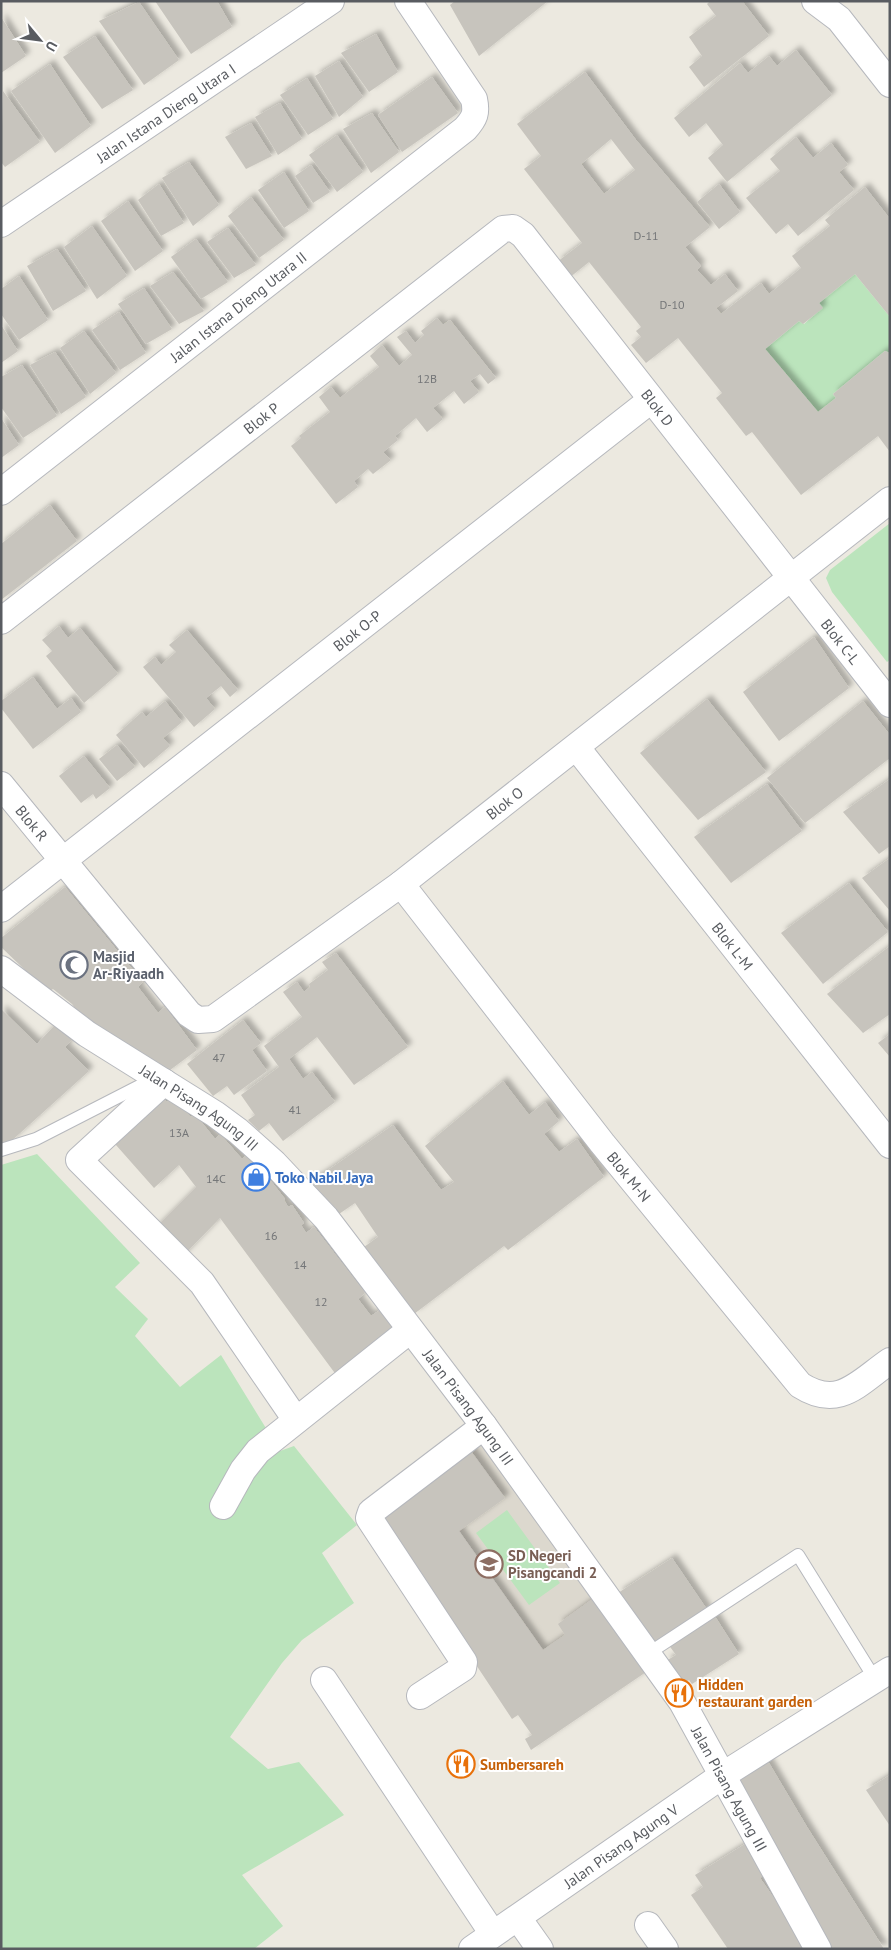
<svg xmlns="http://www.w3.org/2000/svg" width="891" height="1950" viewBox="0 0 891 1950" font-family="'PT Sans',sans-serif">
<defs>
<filter id="shadow"><feDropShadow dx="4.5" dy="-4.5" stdDeviation="2.5" flood-color="#0004"/></filter>
</defs>
<rect width="100%" height="100%" fill="#ece9e0"/>
<path fill="#dcd8ce" d="M 478,1439 L 594,1598 L 518,1715 L 378,1517 Z"/>
<path fill="#bbe4bc" d="M 855,274 L 890,317 L 890,353 L 885,351 L 833,394 L 836,398 L 818,412 L 765,349 L 799,321 L 804,324 L 822,308 L 819,303 Z
M 890,523 L 890,660 L 887,662 L 832,592 L 826,578 L 830,570 Z
M 37,1154 L 140,1263 L 115,1287 L 148,1319 L 135,1336 L 180,1387 L 221,1355 L 280,1451 L 294,1446 L 357,1525 L 322,1553 L 354,1603 L 302,1640 L 282,1663 L 230,1737 L 268,1769 L 299,1762 L 344,1815 L 242,1875 L 283,1926 L 254,1949 L 1,1949 L 1,1165 Z
M 507,1510 L 560,1583 L 529,1605 L 476,1533 Z"/>
<path fill="#c7c4bd" fill-rule="evenodd" filter="url(#shadow)" d="M 155,1 L 217,1 L 232,27 L 191,54 Z
M 455,1 L 548,1 L 479,56 L 450,5 Z
M 710,1 L 742,1 L 769,36 L 704,87 L 689,67 L 702,56 L 689,37 L 716,16 L 707,4 Z
M 139,2 L 179,60 L 144,85 L 99,21 Z
M 1,17 L 26,56 L 1,73 Z
M 376,34 L 398,72 L 369,92 L 341,53 Z
M 95,36 L 133,90 L 102,109 L 63,57 Z
M 796,50 L 832,95 L 727,182 L 708,158 L 723,145 L 706,123 L 689,137 L 674,118 L 740,63 L 748,73 L 769,56 L 777,66 Z
M 339,61 L 363,97 L 339,117 L 315,76 Z
M 50,64 L 91,126 L 55,153 L 11,91 Z
M 585,72 L 636,140 L 710,227 L 685,247 L 701,266 L 697,270 L 711,285 L 725,274 L 738,291 L 716,308 L 721,314 L 761,283 L 769,294 L 801,268 L 792,256 L 830,226 L 825,220 L 865,187 L 890,219 L 890,317 L 855,274 L 819,303 L 823,308 L 803,324 L 799,321 L 765,349 L 818,412 L 836,398 L 833,394 L 885,351 L 890,353 L 890,452 L 878,436 L 801,495 L 752,432 L 746,436 L 716,398 L 722,393 L 678,338 L 646,363 L 631,345 L 641,337 L 636,331 L 641,327 L 589,262 L 569,278 L 557,262 L 582,243 L 524,169 L 541,156 L 517,124 ZM 611,139 L 635,170 L 604,194 L 581,164 Z
M 432,77 L 458,113 L 402,152 L 378,115 Z
M 307,78 L 333,119 L 308,135 L 280,95 Z
M 3,91 L 40,142 L 5,167 L 1,162 Z
M 280,103 L 302,139 L 278,155 L 255,117 Z
M 372,113 L 399,152 L 371,173 L 343,129 Z
M 251,123 L 272,156 L 246,169 L 225,137 Z
M 337,135 L 363,172 L 337,192 L 309,155 Z
M 796,137 L 813,158 L 831,143 L 848,165 L 839,172 L 854,190 L 798,236 L 788,224 L 776,234 L 746,198 L 780,171 L 770,159 Z
M 189,162 L 219,205 L 193,226 L 162,178 Z
M 311,165 L 330,192 L 313,203 L 295,176 Z
M 284,172 L 309,211 L 284,228 L 258,190 Z
M 159,184 L 184,223 L 161,236 L 138,200 Z
M 719,184 L 740,212 L 719,229 L 697,202 Z
M 251,197 L 284,240 L 259,258 L 228,216 Z
M 128,201 L 163,251 L 135,271 L 101,221 Z
M 92,226 L 127,276 L 97,299 L 64,247 Z
M 228,228 L 256,265 L 234,278 L 207,242 Z
M 196,239 L 228,282 L 201,299 L 171,257 Z
M 57,249 L 86,291 L 53,311 L 27,266 Z
M 173,272 L 204,311 L 179,324 L 150,286 Z
M 19,276 L 48,320 L 19,340 L 1,314 L 1,289 Z
M 144,288 L 172,329 L 146,344 L 118,304 Z
M 119,312 L 146,353 L 120,370 L 92,330 Z
M 437,318 L 443,325 L 450,320 L 496,378 L 488,384 L 480,374 L 470,381 L 479,392 L 464,404 L 454,391 L 433,408 L 443,419 L 427,432 L 416,418 L 395,436 L 398,440 L 383,452 L 391,460 L 373,474 L 368,469 L 354,481 L 358,487 L 336,504 L 291,446 L 301,438 L 299,436 L 330,412 L 319,397 L 331,387 L 340,398 L 379,367 L 370,356 L 382,345 L 399,366 L 412,355 L 397,337 L 406,331 L 415,343 L 424,335 L 421,331 Z
M 1,325 L 18,351 L 1,363 Z
M 84,331 L 116,373 L 90,394 L 60,348 Z
M 55,352 L 86,397 L 61,414 L 30,365 Z
M 22,365 L 57,416 L 23,438 L 1,407 L 1,377 Z
M 1,418 L 19,445 L 1,458 Z
M 50,505 L 77,541 L 1,600 L 1,544 Z
M 59,626 L 68,638 L 80,628 L 118,674 L 84,703 L 46,656 L 52,651 L 42,640 Z
M 187,630 L 238,690 L 230,697 L 221,686 L 206,698 L 215,709 L 194,727 L 143,667 L 155,657 L 161,665 L 176,652 L 169,645 Z
M 814,637 L 849,688 L 779,741 L 743,692 Z
M 33,677 L 57,709 L 71,698 L 81,712 L 33,749 L 1,708 L 1,701 Z
M 707,699 L 766,772 L 698,820 L 640,753 Z
M 165,701 L 182,722 L 163,738 L 170,746 L 144,768 L 116,735 L 142,712 L 146,717 Z
M 863,701 L 890,735 L 890,758 L 805,823 L 767,778 Z
M 117,745 L 135,767 L 117,781 L 99,759 Z
M 84,756 L 110,788 L 96,799 L 93,794 L 81,803 L 59,776 Z
M 890,779 L 890,846 L 879,854 L 843,812 Z
M 767,784 L 802,831 L 731,883 L 694,837 Z
M 890,858 L 890,911 L 862,878 Z
M 849,883 L 888,932 L 823,984 L 781,933 Z
M 65,887 L 143,982 L 138,987 L 158,1013 L 165,1007 L 197,1050 L 166,1073 L 88,1026 L 72,1004 L 53,989 L 48,992 L 1,947 L 1,938 Z
M 890,946 L 890,1014 L 863,1033 L 827,994 Z
M 336,953 L 408,1047 L 354,1085 L 317,1037 L 289,1059 L 303,1079 L 312,1072 L 335,1102 L 283,1141 L 269,1123 L 259,1131 L 248,1120 L 255,1115 L 241,1095 L 279,1067 L 264,1046 L 302,1017 L 283,992 L 297,982 L 304,992 L 310,987 L 309,984 L 328,970 L 322,962 Z
M 1,1009 L 37,1044 L 54,1026 L 73,1039 L 65,1047 L 89,1071 L 9,1143 L 1,1145 Z
M 243,1020 L 261,1043 L 252,1050 L 267,1071 L 234,1095 L 227,1086 L 213,1096 L 187,1064 Z
M 890,1034 L 890,1057 L 878,1043 Z
M 503,1081 L 529,1115 L 545,1102 L 559,1121 L 544,1134 L 559,1152 L 577,1139 L 604,1177 L 508,1250 L 504,1246 L 414,1314 L 364,1247 L 378,1237 L 355,1203 L 339,1214 L 311,1182 L 393,1125 L 441,1190 L 454,1182 L 425,1146 Z
M 158,1093 L 167,1102 L 171,1099 L 191,1117 L 195,1114 L 215,1139 L 220,1134 L 242,1159 L 249,1153 L 285,1199 L 284,1200 L 288,1207 L 292,1205 L 304,1223 L 301,1225 L 306,1233 L 314,1227 L 365,1293 L 358,1299 L 371,1316 L 380,1310 L 395,1330 L 337,1376 L 220,1218 L 181,1258 L 154,1229 L 196,1187 L 179,1165 L 154,1188 L 108,1136 Z
M 468,1447 L 505,1498 L 459,1531 L 543,1650 L 565,1635 L 558,1624 L 594,1598 L 649,1670 L 531,1750 L 525,1739 L 532,1735 L 518,1715 L 512,1719 L 378,1517 Z
M 672,1558 L 708,1611 L 654,1647 L 618,1593 Z
M 714,1615 L 739,1654 L 692,1684 L 689,1680 L 682,1684 L 666,1661 L 676,1655 L 668,1644 Z
M 766,1758 L 807,1827 L 884,1949 L 832,1949 L 806,1907 L 733,1778 Z
M 890,1775 L 890,1826 L 866,1790 Z
M 745,1844 L 764,1875 L 760,1878 L 809,1949 L 728,1949 L 691,1895 L 703,1887 L 695,1875 Z"/>
<g fill="none" stroke-linecap="round" stroke-linejoin="round">
<g stroke="#b6b8bd" stroke-width="14">
<path id="service" d="M 1,1150 L 36,1139 L 157,1077
M 649,1653 L 798,1555 L 875,1679"/>
</g>
<g stroke="#b6b8bd" stroke-width="28">
<g id="minor">
<path d="M 815,1 L 839,19 L 890,84"/>
<path id="s1" d="M 1,224 L 331,1"/>
<path id="s2" d="M 1,492 L 465,129 C 475,118 477,113 474,99 L 408,1"/>
<path id="s3" d="M 1,621 L 503,229 L 513,228 L 523,235 L 890,704"/>
<path id="s4" d="M 577,748 L 890,1145"/>
<path id="s5" d="M 1,785 L 189,1014 L 198,1020 L 213,1019 L 401,884 L 890,500"/>
<path id="s6" d="M 401,884 L 602,1143 L 800,1385 C 839,1410 858,1383 890,1361"/>
<path id="s7" d="M 1,909 L 651,400"/>
<path id="s8" d="M 1,969 L 87,1034 L 215,1114 L 238,1131 L 274,1163 L 326,1218 L 484,1426 L 682,1702 L 818,1949"/>
<path d="M 164,1082 L 79,1160 L 202,1283 L 296,1420"/>
<path d="M 223,1506 L 243,1470 L 258,1451 L 410,1330"/>
<path d="M 324,1680 L 493,1934"/>
<path d="M 420,1696 L 463,1668 L 464,1662 L 369,1518 L 371,1512 L 484,1426"/>
<path d="M 518,1918 L 540,1949"/>
<path d="M 648,1925 L 665,1949"/>
<path id="s9" d="M 472,1949 L 723,1775 L 890,1670"/>
</g>
</g>
<use href="#service" stroke="#fff" stroke-width="12"/>
<use href="#minor" stroke="#fff" stroke-width="26"/>
</g>
<defs>
<g id="mosque-ring" transform="scale(1.4375)"><circle r="9.5" fill="#fff" stroke="#6b7280" stroke-width="1.5"/><path d="M3.5-4.9A6 6 0 1 0 3.5 4.9A5 5 0 1 1 3.5-4.9Z" fill="#6b7280"/></g>
<g id="shop-ring" transform="scale(1.4375)"><circle r="9.5" fill="#fff" stroke="#3f7fe0" stroke-width="1.5"/><path d="M-5-2.5h2.3a2.7 3.5 0 0 1 5.4 0H5L5.5 6h-11ZM-1.5-2.5h3a1.5 2.3 0 0 0-3 0Z" fill="#3f7fe0"/></g>
<g id="school-ring" transform="scale(1.4375)"><circle r="9.5" fill="#fff" stroke="#8d6e63" stroke-width="1.5"/><path d="M0-5L7-2L0 1L-7-2ZM-4 1L0 2.5L4 1V4Q0 6-4 4Z" fill="#8d6e63"/></g>
<g id="restaurant-ring" transform="scale(1.4375)"><circle r="9.5" fill="#fff" stroke="#e8710a" stroke-width="1.5"/><path d="M-5-6h1v4h1v-4h1v4h1v-4h1v5L-1.5 .5V6h-2V.5L-5-1ZM5-6V6H3V1.5H1.5Q1.5-4 5-6Z" fill="#e8710a"/></g>
</defs>
<g fill-rule="evenodd">
<use href="#mosque-ring" x="74" y="965"/>
<use href="#shop-ring" x="256" y="1177"/>
<use href="#school-ring" x="489" y="1564"/>
<use href="#restaurant-ring" x="679" y="1693"/>
<use href="#restaurant-ring" x="461" y="1764"/>
</g>
<g text-anchor="middle" dominant-baseline="central" stroke-width="4" stroke-linejoin="round" paint-order="stroke">
<g font-size="12" fill="#747678">
<text x="646" y="235">D-11</text>
<text x="672" y="304">D-10</text>
<text x="427" y="378">12B</text>
<text x="219" y="1057">47</text>
<text x="295" y="1109">41</text>
<text x="179" y="1132">13A</text>
<text x="216" y="1178">14C</text>
<text x="271" y="1235">16</text>
<text x="300" y="1264">14</text>
<text x="321" y="1301">12</text>
</g>
<g font-size="15" fill="#595c61" stroke="#fff">
<text stroke="none"><textPath href="#s1" startOffset="199">Jalan Istana Dieng Utara I</textPath></text>
<text stroke="none"><textPath href="#s2" startOffset="301">Jalan Istana Dieng Utara II</textPath></text>
<text stroke="none"><textPath href="#s3" startOffset="878">Blok D</textPath></text>
<text stroke="none"><textPath href="#s3" startOffset="330">Blok P</textPath></text>
<text stroke="none"><textPath href="#s7" startOffset="452">Blok O-P</textPath></text>
<text stroke="none"><textPath href="#s3" startOffset="1175">Blok C-L</textPath></text>
<text stroke="none"><textPath href="#s5" startOffset="685">Blok O</textPath></text>
<text stroke="none"><textPath href="#s5" startOffset="49">Blok R</textPath></text>
<text stroke="none"><textPath href="#s4" startOffset="252">Blok L-M</textPath></text>
<text stroke="none"><textPath href="#s8" startOffset="242">Jalan Pisang Agung III</textPath></text>
<text stroke="none"><textPath href="#s6" startOffset="371">Blok M-N</textPath></text>
<text stroke="none"><textPath href="#s8" startOffset="648">Jalan Pisang Agung III</textPath></text>
<text stroke="none"><textPath href="#s8" startOffset="1111">Jalan Pisang Agung III</textPath></text>
<text stroke="none"><textPath href="#s9" startOffset="181">Jalan Pisang Agung V</textPath></text>
</g>
<g font-size="15" font-weight="bold" fill="#5b616d" stroke="#fff" text-anchor="start">
<text x="93" y="956">Masjid<tspan x="93" dy="17">Ar-Riyaadh</tspan></text>
</g>
<g font-size="15" font-weight="bold" fill="#366cbe" stroke="#fff" text-anchor="start">
<text x="275" y="1177">Toko Nabil Jaya</text>
</g>
<g font-size="15" font-weight="bold" fill="#785e54" stroke="#fff" text-anchor="start">
<text x="508" y="1555">SD Negeri<tspan x="508" dy="17">Pisangcandi 2</tspan></text>
</g>
<g font-size="15" font-weight="bold" fill="#c56008" stroke="#fff" text-anchor="start">
<text x="698" y="1684">Hidden<tspan x="698" dy="17">restaurant garden</tspan></text>
<text x="480" y="1764">Sumbersareh</text>
</g>
</g>
<rect width="891" height="1950" fill="none" stroke="#595c61" stroke-width="5"/>
<g transform="translate(40 40) rotate(119)" stroke="#ffffff" stroke-width="4" paint-order="stroke">
<path d="M0-4L9 19L0 12L-9 19Z" fill="#595c61"/>
<text y="-8" font-size="14" font-weight="bold" text-anchor="middle" fill="#595c61">U</text>
</g>
</svg>
